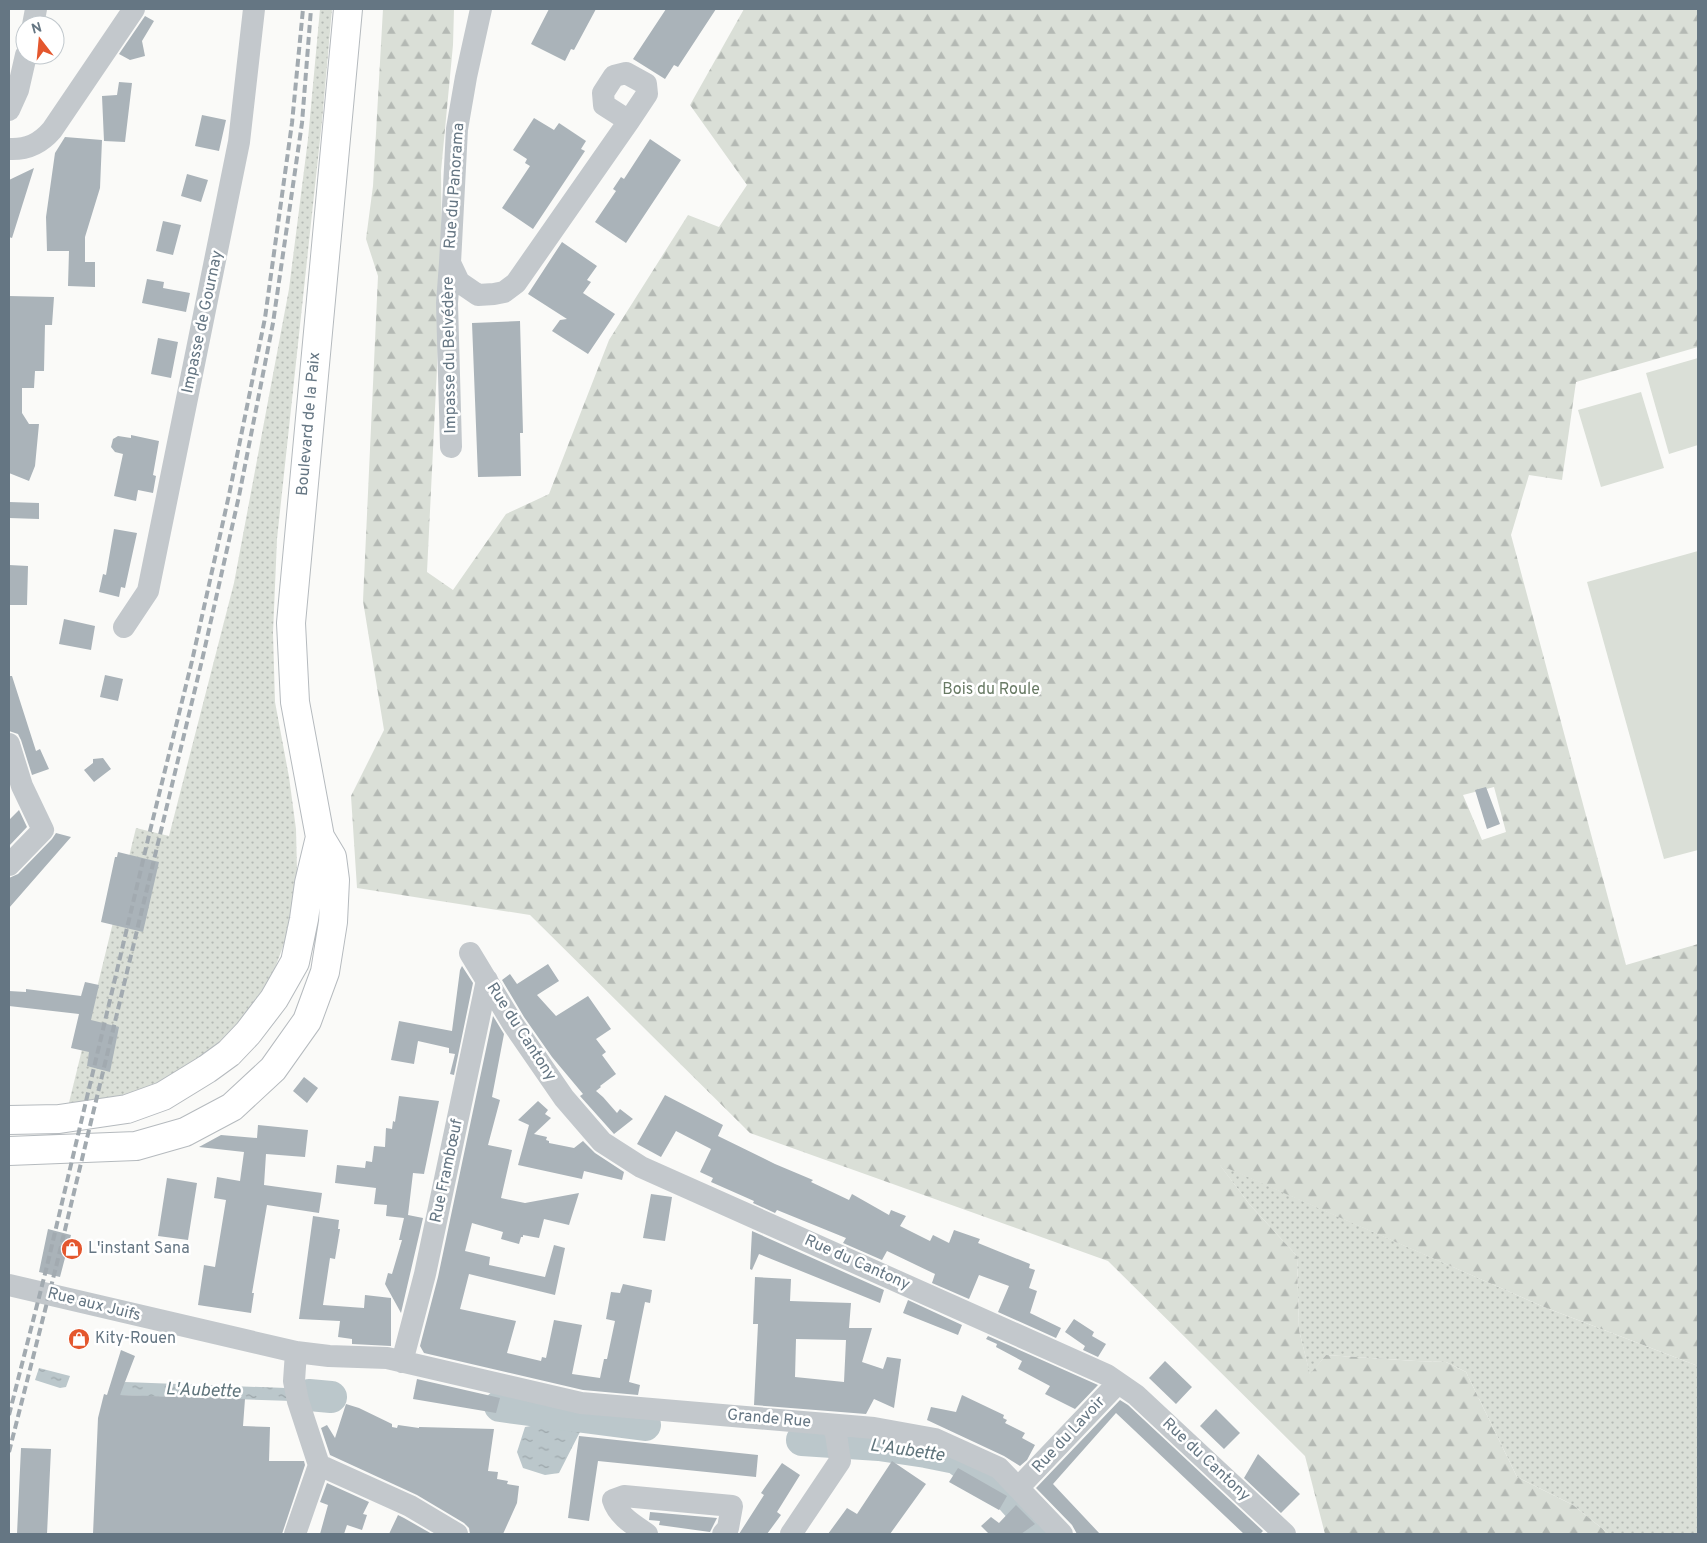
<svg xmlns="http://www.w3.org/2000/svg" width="1707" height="1543" viewBox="0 0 1707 1543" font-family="Overpass,sans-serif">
<defs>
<pattern id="grass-dots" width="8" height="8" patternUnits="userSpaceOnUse" patternTransform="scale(1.25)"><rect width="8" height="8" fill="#dadfd7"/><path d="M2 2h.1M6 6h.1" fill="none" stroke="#b4b9b4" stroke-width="1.8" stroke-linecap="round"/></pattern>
<pattern id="forest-firs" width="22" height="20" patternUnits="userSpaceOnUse" patternTransform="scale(1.25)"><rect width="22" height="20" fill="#dadfd7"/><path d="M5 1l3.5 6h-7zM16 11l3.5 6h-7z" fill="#b4b9b4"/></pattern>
<pattern id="water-ripples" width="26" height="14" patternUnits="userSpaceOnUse" patternTransform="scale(1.25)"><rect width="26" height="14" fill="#bbc7cb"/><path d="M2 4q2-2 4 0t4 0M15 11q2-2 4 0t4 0" fill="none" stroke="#9ca6aa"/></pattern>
</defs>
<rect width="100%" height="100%" fill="#fafaf8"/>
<path fill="url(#grass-dots)" d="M 320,9 L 332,9 L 322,121 L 277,539 L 273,633 L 275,702 L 289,777 L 296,829 L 297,872 L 291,925 L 272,976 L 245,1017 L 215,1049 L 176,1078 L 129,1098 L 67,1111 L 136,828 L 169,836 L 234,583 L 289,289 L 308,139 Z
M 1219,1164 L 1544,1307 L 1698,1366 L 1698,1534 L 1609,1534 L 1573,1505 L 1517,1477 L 1466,1372 L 1446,1362 L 1416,1361 L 1326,1355 L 1310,1375 L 1299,1330 L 1297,1256 L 1250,1205 Z"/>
<path fill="url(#forest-firs)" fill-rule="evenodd" d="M 383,9 L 454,9 L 453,45 L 441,171 L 442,266 L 427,572 L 453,590 L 506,514 L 549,494 L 609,340 L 688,215 L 719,227 L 747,185 L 690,105 L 744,9 L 1698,9 L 1698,347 L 1576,382 L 1562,480 L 1529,475 L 1511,535 L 1626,965 L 1698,944 L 1698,1366 L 1544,1307 L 1220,1165 L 1250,1205 L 1297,1256 L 1299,1330 L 1310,1374 L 1326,1355 L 1416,1361 L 1446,1362 L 1466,1372 L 1517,1477 L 1573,1505 L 1609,1534 L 1325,1534 L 1305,1456 L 1108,1261 L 750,1133 L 530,915 L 357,888 L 351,796 L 384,730 L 363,601 L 378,276 L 366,239 L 373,186 ZM 1494,787 L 1506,832 L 1482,840 L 1463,795 Z"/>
<path fill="#dadfd7" d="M 1698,358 L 1698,445 L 1669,454 L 1646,373 Z
M 1641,392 L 1664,468 L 1601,487 L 1578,410 Z
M 1698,551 L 1698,850 L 1664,859 L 1587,582 Z"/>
<path fill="url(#water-ripples)" d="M 39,1368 L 70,1376 L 66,1387 L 60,1388 L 35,1380 Z
M 125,1382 L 286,1388 L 292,1401 L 113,1395 Z
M 542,1424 L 582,1428 L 559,1473 L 545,1475 L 523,1468 L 517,1452 L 525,1427 Z"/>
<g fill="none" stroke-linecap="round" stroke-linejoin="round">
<path stroke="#bbc7cb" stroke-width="32" d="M 309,1395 L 331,1397
M 500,1406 L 645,1425
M 802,1440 L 879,1445 L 926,1452 L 956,1458 L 1011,1498 L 1043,1534"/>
</g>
<path fill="#aab3b9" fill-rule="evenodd" d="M 549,9 L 596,9 L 574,50 L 571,49 L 565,61 L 531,44 Z
M 666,9 L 716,9 L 678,67 L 674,65 L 665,79 L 633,59 Z
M 145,16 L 154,21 L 142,41 L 145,56 L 130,60 L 119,54 Z
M 119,82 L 132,83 L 125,142 L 104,141 L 102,96 L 117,95 Z
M 202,115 L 226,120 L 219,151 L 195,146 Z
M 534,118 L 554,130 L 559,123 L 586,141 L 581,149 L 585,151 L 533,229 L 502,208 L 530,166 L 525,163 L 527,159 L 513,150 Z
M 65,137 L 102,140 L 100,188 L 85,237 L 85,262 L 95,262 L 95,287 L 68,286 L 69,251 L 47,251 L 46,217 L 55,153 Z
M 650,139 L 681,160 L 626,243 L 595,222 L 616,191 L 613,189 L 621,177 L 624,179 Z
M 34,168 L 12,238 L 9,237 L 9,180 Z
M 187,174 L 208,180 L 201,202 L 181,196 Z
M 163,221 L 181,225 L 173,255 L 156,251 Z
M 562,242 L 597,266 L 587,280 L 591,282 L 583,293 L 615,314 L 588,354 L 552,331 L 560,320 L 567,319 L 528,294 Z
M 147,279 L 164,282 L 163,288 L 190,293 L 186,312 L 142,303 Z
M 9,296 L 54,297 L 52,325 L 45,325 L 44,371 L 35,371 L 34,388 L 22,388 L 22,413 L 29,424 L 39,424 L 35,466 L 29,481 L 9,473 Z
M 520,321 L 523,433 L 520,433 L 521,476 L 478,477 L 472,323 Z
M 158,338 L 178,342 L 171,378 L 151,374 Z
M 131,435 L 159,441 L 153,475 L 156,476 L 153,493 L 138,490 L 136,501 L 114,496 L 123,454 L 115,452 L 111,447 L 113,439 L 118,436 L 131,438 Z
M 9,502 L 39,503 L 39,519 L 9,518 Z
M 114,529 L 137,533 L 125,588 L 121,587 L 119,597 L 99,592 L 103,574 L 106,575 Z
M 9,565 L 28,566 L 27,605 L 9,605 Z
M 64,619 L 95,626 L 91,650 L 59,644 Z
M 105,675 L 123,679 L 118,701 L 100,697 Z
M 9,676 L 12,676 L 36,751 L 40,749 L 49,769 L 32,775 L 21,740 L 18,734 L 9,731 Z
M 103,758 L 111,769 L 94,782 L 84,770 L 93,763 L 93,759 Z
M 1486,787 L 1500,824 L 1487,829 L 1475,790 Z
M 19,810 L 27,827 L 9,846 L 9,820 Z
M 56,833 L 71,837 L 9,908 L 9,878 L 18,874 L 52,839 Z
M 118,852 L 159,862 L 143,932 L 101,922 L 115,857 L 117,857 Z
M 548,964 L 559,981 L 537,995 L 556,1016 L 588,996 L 611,1029 L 596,1039 L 606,1052 L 602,1055 L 616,1074 L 600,1086 L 601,1087 L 596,1091 L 603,1097 L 617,1113 L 620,1109 L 633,1119 L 614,1134 L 580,1096 L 583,1094 L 552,1057 L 524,1017 L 502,980 L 510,974 L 517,984 Z
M 462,966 L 473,983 L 454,1075 L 450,1074 L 455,1054 L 449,1053 L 449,1048 L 418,1041 L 414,1064 L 391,1060 L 399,1021 L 452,1031 L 460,970 Z
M 85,982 L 99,985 L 91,1020 L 119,1027 L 110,1072 L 87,1066 L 89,1052 L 71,1048 L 79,1014 L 9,1006 L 9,991 L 26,992 L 26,989 L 81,996 Z
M 493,1016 L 504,1034 L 492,1097 L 500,1100 L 488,1145 L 512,1150 L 501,1198 L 525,1203 L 579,1193 L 569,1225 L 544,1219 L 539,1238 L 523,1235 L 523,1237 L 521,1237 L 519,1244 L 501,1239 L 503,1232 L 472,1223 L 465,1251 L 490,1257 L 489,1265 L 545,1277 L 554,1245 L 565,1248 L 555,1295 L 469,1274 L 460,1309 L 516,1321 L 507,1353 L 541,1361 L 542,1357 L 546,1358 L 554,1320 L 582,1325 L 572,1374 L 600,1378 L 604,1359 L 607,1359 L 615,1321 L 606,1319 L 611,1292 L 620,1293 L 623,1284 L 652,1290 L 650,1303 L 645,1302 L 629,1382 L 640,1385 L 638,1395 L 583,1390 L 424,1353 L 420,1346 L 438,1277 Z
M 304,1077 L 318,1088 L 307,1103 L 293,1091 Z
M 665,1095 L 723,1125 L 718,1136 L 775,1164 L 813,1180 L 811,1182 L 849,1200 L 852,1194 L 889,1215 L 891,1210 L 906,1216 L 900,1226 L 930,1241 L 933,1235 L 949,1243 L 954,1230 L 980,1239 L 978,1243 L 1030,1264 L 1029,1268 L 1035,1270 L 1029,1288 L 1037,1291 L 1030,1313 L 1061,1328 L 1056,1338 L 998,1312 L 1009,1286 L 979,1275 L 969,1299 L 932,1283 L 935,1274 L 887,1251 L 882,1260 L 843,1243 L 846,1238 L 777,1210 L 775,1213 L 753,1203 L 754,1201 L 711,1182 L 713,1178 L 700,1172 L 711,1149 L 676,1131 L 661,1157 L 637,1144 Z
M 399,1096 L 439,1101 L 424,1174 L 413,1173 L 408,1215 L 423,1218 L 401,1313 L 385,1284 L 388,1273 L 392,1274 L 402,1240 L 399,1240 L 404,1218 L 386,1216 L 387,1205 L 374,1204 L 376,1188 L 335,1183 L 337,1165 L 365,1168 L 366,1161 L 372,1162 L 374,1146 L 385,1147 L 386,1128 L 392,1129 L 393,1121 L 395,1122 Z
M 538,1101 L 548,1110 L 545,1114 L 551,1118 L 534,1134 L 547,1137 L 546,1140 L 549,1141 L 549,1143 L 574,1148 L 583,1141 L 595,1153 L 624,1172 L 622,1180 L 584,1171 L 582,1179 L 518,1165 L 529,1125 L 518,1120 Z
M 258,1125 L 308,1130 L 305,1157 L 266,1154 L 264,1185 L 322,1193 L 319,1213 L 267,1205 L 252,1293 L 254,1293 L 251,1313 L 198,1305 L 204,1265 L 215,1267 L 226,1200 L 214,1198 L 217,1177 L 240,1181 L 244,1152 L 199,1147 L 221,1135 L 257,1138 Z
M 167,1178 L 197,1183 L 188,1240 L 158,1236 Z
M 651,1194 L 672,1197 L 665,1241 L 643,1238 Z
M 313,1216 L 339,1220 L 338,1229 L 340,1229 L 335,1259 L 330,1258 L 323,1305 L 364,1308 L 365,1295 L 391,1298 L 391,1346 L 352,1344 L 352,1339 L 338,1337 L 340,1321 L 299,1319 Z
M 48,1229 L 71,1235 L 60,1277 L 39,1272 Z
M 752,1231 L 884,1290 L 880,1303 L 759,1254 L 752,1270 L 750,1269 Z
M 755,1277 L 791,1279 L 790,1301 L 851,1303 L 849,1328 L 872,1328 L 862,1362 L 883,1369 L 887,1357 L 901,1359 L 894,1408 L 874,1399 L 866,1414 L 754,1405 L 758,1324 L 753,1324 ZM 796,1339 L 846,1340 L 844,1382 L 795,1377 Z
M 908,1300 L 962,1325 L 958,1335 L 903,1313 Z
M 1074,1319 L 1094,1332 L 1092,1336 L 1106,1344 L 1098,1357 L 1083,1350 L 1085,1346 L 1065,1332 Z
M 988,1336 L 1098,1385 L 1075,1409 L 1045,1394 L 1050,1386 L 1018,1369 L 1022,1361 L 996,1347 L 997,1344 L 986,1339 Z
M 121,1350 L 135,1356 L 120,1395 L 245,1399 L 243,1426 L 270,1427 L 269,1461 L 304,1461 L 305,1465 L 282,1534 L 93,1534 L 98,1418 L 104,1394 L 107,1395 Z
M 1165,1361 L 1192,1387 L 1176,1404 L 1149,1378 Z
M 417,1379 L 500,1398 L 496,1413 L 413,1399 Z
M 962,1395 L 1004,1415 L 1003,1418 L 1007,1420 L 1005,1423 L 1025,1433 L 1022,1438 L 1035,1445 L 1027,1460 L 1020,1466 L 1004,1456 L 927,1420 L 931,1407 L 956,1412 Z
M 1120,1400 L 1128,1405 L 1263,1531 L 1260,1534 L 1244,1534 L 1116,1413 L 1053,1484 L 1100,1534 L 1077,1534 L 1072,1525 L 1036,1488 Z
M 346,1404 L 359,1408 L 392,1424 L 392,1427 L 397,1428 L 398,1425 L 419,1428 L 419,1427 L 494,1429 L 488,1471 L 498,1472 L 497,1479 L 508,1481 L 507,1484 L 519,1486 L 517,1503 L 503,1534 L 470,1534 L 469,1528 L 464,1523 L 417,1495 L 330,1455 L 321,1428 L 327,1425 L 335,1438 Z
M 1216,1409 L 1240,1433 L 1224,1449 L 1200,1426 Z
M 579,1436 L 758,1455 L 756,1477 L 598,1461 L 589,1521 L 568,1518 Z
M 21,1448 L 51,1449 L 47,1534 L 17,1534 Z
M 1258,1454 L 1300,1494 L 1281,1513 L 1244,1478 Z
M 892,1461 L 926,1484 L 890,1534 L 828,1534 L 847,1508 L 857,1514 Z
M 782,1463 L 800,1475 L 777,1512 L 781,1515 L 767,1534 L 739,1534 L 764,1495 L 761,1493 Z
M 958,1468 L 1007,1496 L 999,1510 L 949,1482 Z
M 327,1483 L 369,1502 L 363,1514 L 367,1515 L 362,1530 L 347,1525 L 344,1534 L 320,1534 L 328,1505 L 320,1502 Z
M 1016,1505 L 1035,1524 L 1021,1534 L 989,1534 L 981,1526 L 991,1517 L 999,1523 Z
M 650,1512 L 717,1518 L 710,1532 L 659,1525 L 660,1521 L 649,1520 Z
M 398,1515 L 404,1518 L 432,1534 L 389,1534 Z"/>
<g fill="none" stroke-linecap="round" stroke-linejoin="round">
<g stroke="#b5babe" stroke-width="30">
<path id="major" d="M 9,1120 L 59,1119 L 127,1109 L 163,1096 L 207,1069 L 229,1053 L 248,1033 L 274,999 L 295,962 L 304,919 L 309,883 L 320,837
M 9,1151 L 136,1146 L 185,1132 L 232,1107 L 273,1069 L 307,1021 L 325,972 L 333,922 L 335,880 L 332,857 L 320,837 L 295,702 L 291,623 L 348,9"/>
</g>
<path stroke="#c3c8cc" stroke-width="22" d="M 481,9 L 466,77 L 457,129 L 450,263 L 459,282 L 478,295 L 494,294 L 504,292 L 516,283 L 629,121 L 647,94 L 646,84 L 626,73 L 614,76 L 603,93 L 604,105 L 629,121
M 33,25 L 36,9
M 9,110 L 18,90 L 26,55
M 9,149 C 27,150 40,144 52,130 L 134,9
M 450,263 L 447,303 L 451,447
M 124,627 L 148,591 L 239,142 L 254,9
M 9,744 L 22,786 L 43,830 L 9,865
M 470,953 L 513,1024 L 564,1098 L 602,1142 L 641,1167 L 1107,1375 L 1136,1395 L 1285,1534
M 9,1285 L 296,1352 L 329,1356 L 387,1358 L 581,1403 L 874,1428 L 935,1439 L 999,1468 L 1062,1534
M 402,1362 L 425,1274 L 487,980
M 319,1465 L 410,1506 L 457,1534
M 1019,1487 L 1118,1383
M 295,1534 L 319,1465 L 298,1401 L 294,1381 L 296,1352
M 647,1534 C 634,1525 618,1516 613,1500 L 624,1496 L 732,1506 L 728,1528 L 723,1534
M 791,1534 L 840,1461 L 836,1434 L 832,1425"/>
<use href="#major" stroke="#fff" stroke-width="28"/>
<path stroke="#a2aab0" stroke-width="4" stroke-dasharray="8 4" stroke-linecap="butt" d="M 9,1415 L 47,1266 L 150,831 L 192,661 L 229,495 L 265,318 L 292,123 L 303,9
M 9,1452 L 57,1263 L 203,656 L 239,496 L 273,323 L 302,123 L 311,9"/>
</g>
<defs>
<g id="shop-disc" transform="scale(1.125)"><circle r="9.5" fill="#e4572e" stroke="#fff"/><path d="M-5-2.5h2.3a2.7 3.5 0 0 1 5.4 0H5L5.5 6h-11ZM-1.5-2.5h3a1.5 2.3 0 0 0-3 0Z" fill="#fff"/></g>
</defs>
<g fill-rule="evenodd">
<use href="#shop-disc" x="72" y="1249"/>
<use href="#shop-disc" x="79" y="1339"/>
</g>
<g text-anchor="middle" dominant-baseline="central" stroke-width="5" stroke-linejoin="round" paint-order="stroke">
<g font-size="16" fill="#657683" stroke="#fff">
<text transform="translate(455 186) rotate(-86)">Rue du Panorama</text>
<text transform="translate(203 322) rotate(-78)">Impasse de Gournay</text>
<text transform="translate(450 355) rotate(-91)">Impasse du Belvédère</text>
<text transform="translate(309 424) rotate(-85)">Boulevard de la Paix</text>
<text transform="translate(521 1032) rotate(57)">Rue du Cantony</text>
<text transform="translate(447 1171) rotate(-78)">Rue Frambœuf</text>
<text transform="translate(857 1263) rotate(24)">Rue du Cantony</text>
<text transform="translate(94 1305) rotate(14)">Rue aux Juifs</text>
<text transform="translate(769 1419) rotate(5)">Grande Rue</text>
<text transform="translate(1069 1435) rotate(-47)">Rue du Lavoir</text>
<text transform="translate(1206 1460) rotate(43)">Rue du Cantony</text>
</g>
<g font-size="16" fill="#687a64" stroke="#fff">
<text x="991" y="690">Bois du Roule</text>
</g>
<g font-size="16" fill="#657683" stroke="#fff" text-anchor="start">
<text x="88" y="1249">L'instant Sana</text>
<text x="95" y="1339">Kity-Rouen</text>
</g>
<g font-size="18" font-style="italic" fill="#60757c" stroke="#fff">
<text transform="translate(203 1391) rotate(2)">L'Aubette</text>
<text transform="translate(907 1451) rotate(8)">L'Aubette</text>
</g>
</g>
<rect width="1707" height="1543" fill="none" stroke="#657683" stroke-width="20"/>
<g transform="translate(40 40) rotate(344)"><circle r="24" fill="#ffffff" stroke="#c1c8cd"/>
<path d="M0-4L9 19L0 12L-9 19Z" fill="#e4572e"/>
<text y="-8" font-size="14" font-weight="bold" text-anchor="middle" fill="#657683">N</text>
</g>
</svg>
